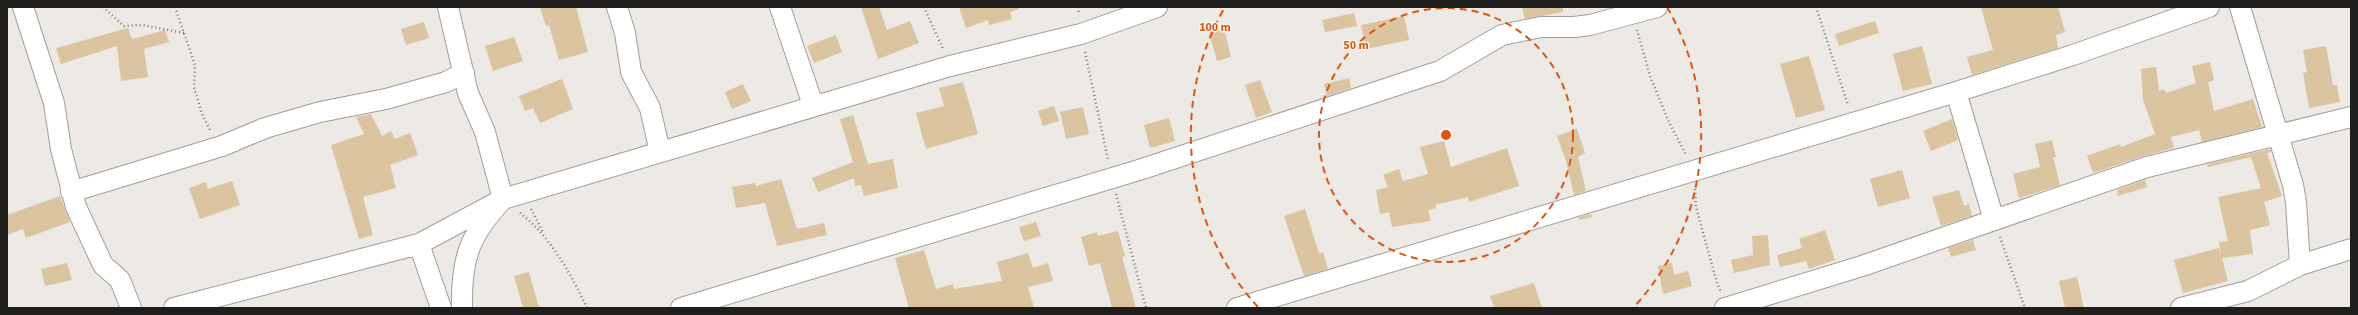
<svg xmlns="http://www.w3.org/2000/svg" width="2358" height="315" viewBox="0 0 2358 315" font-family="'Source Sans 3',sans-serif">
<rect width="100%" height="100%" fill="#ede9e4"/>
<path fill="#dbc4a0" d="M 540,7 L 576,7 L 588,52 L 559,60 L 549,25 L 546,26 Z
M 861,7 L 879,7 L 887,30 L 910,21 L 919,43 L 878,59 Z
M 959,7 L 1018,7 L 1019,9 L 1010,12 L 1012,19 L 989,25 L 988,20 L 966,28 Z
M 1522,7 L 1563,7 L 1563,12 L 1525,19 Z
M 1981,7 L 2058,7 L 2065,32 L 2056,35 L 2058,48 L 1972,75 L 1967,57 L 1993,50 Z
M 1354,13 L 1357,26 L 1325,32 L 1322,20 Z
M 1404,16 L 1409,40 L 1366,49 L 1361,25 Z
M 1875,21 L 1879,33 L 1839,46 L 1835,34 Z
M 424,22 L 429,38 L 406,45 L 401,29 Z
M 128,28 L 132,39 L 165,30 L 169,42 L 144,49 L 148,77 L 121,81 L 117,46 L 61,64 L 56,48 Z
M 1224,28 L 1231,57 L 1217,61 L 1209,32 Z
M 836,35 L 842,52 L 814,63 L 807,46 Z
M 514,37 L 523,61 L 493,71 L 485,46 Z
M 1922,46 L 1932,84 L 1903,91 L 1893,54 Z
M 2326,46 L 2333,85 L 2337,85 L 2340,102 L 2309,108 L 2303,73 L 2307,72 L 2303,50 Z
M 1809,56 L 1825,110 L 1796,118 L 1780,64 Z
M 2210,62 L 2214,80 L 2208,82 L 2214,111 L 2253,99 L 2262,127 L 2202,142 L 2199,130 L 2171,137 L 2174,148 L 2143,156 L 2093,173 L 2087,156 L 2120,144 L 2121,147 L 2155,134 L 2143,100 L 2141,69 L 2156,67 L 2159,91 L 2164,89 L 2166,93 L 2196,83 L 2192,66 Z
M 1349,78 L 1351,88 L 1327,96 L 1324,84 Z
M 562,79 L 573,109 L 540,123 L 533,108 L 525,111 L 519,96 Z
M 1260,80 L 1272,112 L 1256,118 L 1245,85 Z
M 963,82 L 978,134 L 926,149 L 916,113 L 944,106 L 939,88 Z
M 743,84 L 751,101 L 732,109 L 725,92 Z
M 1054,106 L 1059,121 L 1043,126 L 1038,111 Z
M 1083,107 L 1089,134 L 1066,139 L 1060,112 Z
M 371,114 L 382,136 L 391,131 L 395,139 L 410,133 L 418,155 L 390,165 L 396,188 L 363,197 L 373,235 L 359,239 L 331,145 L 364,134 L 356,117 Z
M 853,115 L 868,164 L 893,159 L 898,188 L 864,196 L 861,185 L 855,186 L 854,178 L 818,192 L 812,178 L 853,162 L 840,119 Z
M 1169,118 L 1175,141 L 1150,148 L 1144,125 Z
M 1952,119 L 1958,140 L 1931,151 L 1923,131 Z
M 1577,129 L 1585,153 L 1578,157 L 1586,191 L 1574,195 L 1566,161 L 1557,136 Z
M 2052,140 L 2056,157 L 2053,157 L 2060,185 L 2019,198 L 2013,174 L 2040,167 L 2035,144 Z
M 1444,141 L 1451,167 L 1507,148 L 1519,186 L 1469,202 L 1468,197 L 1435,205 L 1436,208 L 1428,210 L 1431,221 L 1392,227 L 1389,212 L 1380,214 L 1376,190 L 1388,187 L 1383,175 L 1399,169 L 1403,181 L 1428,174 L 1420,147 Z
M 2270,149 L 2271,152 L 2267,153 L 2282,196 L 2264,202 L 2270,225 L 2250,230 L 2253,254 L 2222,258 L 2228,281 L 2183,293 L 2174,260 L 2219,248 L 2221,257 L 2219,242 L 2228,241 L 2218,197 L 2261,188 L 2251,157 L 2208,167 L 2207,164 Z
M 1902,170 L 1910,198 L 1878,207 L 1870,179 Z
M 781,179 L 797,229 L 824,223 L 827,235 L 777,246 L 765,203 L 736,208 L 732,187 L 755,183 L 756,186 Z
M 2145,180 L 2147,187 L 2118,196 L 2117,190 Z
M 232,181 L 240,205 L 200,219 L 189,188 L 206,182 L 208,189 Z
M 1959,190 L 1964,206 L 1969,204 L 1972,216 L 1941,226 L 1932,197 Z
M 60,196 L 70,222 L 26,238 L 23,229 L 7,235 L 7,215 Z
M 1305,209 L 1319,253 L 1323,252 L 1328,269 L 1304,276 L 1284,216 Z
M 1591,214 L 1592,217 L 1579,220 L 1579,217 Z
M 1036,222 L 1041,236 L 1024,241 L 1019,227 Z
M 1825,230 L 1835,260 L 1809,269 L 1806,261 L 1780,267 L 1777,255 L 1802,248 L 1799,239 Z
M 1118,231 L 1125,256 L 1122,257 L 1136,308 L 1112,308 L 1100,263 L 1089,266 L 1081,237 L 1097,232 L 1098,236 Z
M 1768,235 L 1770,265 L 1734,273 L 1731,260 L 1753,255 L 1752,236 Z
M 1973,240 L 1976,250 L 1951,257 L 1948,248 Z
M 924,250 L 936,289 L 953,284 L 954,289 L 1002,281 L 997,262 L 1028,253 L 1033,268 L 1048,263 L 1053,281 L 1028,287 L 1034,308 L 909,308 L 895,258 Z
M 67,263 L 72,280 L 45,286 L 41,269 Z
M 1672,263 L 1674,275 L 1688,271 L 1692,286 L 1663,294 L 1658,266 Z
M 529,272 L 539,308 L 523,308 L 514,276 Z
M 2077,277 L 2084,308 L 2065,308 L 2059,281 Z
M 1534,283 L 1542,308 L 1494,308 L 1490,296 Z"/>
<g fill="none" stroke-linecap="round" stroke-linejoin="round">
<g stroke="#a29e9a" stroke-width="22">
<path id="minor" d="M 23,7 L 54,103 L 61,149 L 76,207 L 103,265 L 120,280 L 131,308
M 448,7 L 468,93 L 485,132 L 503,199 C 469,235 461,259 462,308
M 617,7 L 625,33 L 631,72 L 650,108 L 660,152
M 780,7 L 813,105
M 2240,7 L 2293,185 L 2296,202 L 2300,265
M 1956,92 L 1994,220
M 71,192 L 222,146 L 265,128 L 320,112 L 386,99 L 446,82 L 464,73
M 419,244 L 441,308
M 174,308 L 419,244 L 503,199 L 950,66 L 1081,34 L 1157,7
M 681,308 L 1139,170 L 1440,71 L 1502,35 L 1541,27 L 1574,27 L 1590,25 L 1657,7
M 1237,308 L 1956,92 L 2073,55 L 2209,7
M 1725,308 L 1862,266 L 2147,167 L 2351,117
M 2181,308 L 2248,291 L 2300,265 L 2351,249"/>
</g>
<path stroke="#7e7b78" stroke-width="2.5" stroke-dasharray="1 3" stroke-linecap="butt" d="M 103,7 L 124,26 L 142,25 L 184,33
M 175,7 L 195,65 L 194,87 L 202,114 L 211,132
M 924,7 L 943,49
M 1078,7 L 1079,15
M 1816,7 L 1848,105
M 1637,30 L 1650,76 L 1668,120 L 1686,155
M 1085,52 L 1108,160
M 1695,189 L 1696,207 L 1717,283 L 1721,292
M 1116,194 L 1146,308
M 531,209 L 544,234
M 520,213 C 550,236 571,274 587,308
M 2000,237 L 2025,308"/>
<use href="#minor" stroke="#fff" stroke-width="20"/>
</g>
<g fill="none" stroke="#de560d" stroke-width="2" stroke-dasharray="7 5">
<circle cx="1446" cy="135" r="127"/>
<path d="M1258 307A255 255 0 0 1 1225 7M1667 7A255 255 0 0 1 1634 307"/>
</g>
<circle cx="1446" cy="135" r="6" fill="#de560d" stroke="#faf6f1" stroke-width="2"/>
<g font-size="12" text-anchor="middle" font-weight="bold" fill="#de560d" stroke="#faf6f1" stroke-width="3" stroke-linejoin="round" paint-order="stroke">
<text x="1215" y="31">100 m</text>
<text x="1356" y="49">50 m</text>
</g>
<rect width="2358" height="315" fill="none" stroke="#1f1e1c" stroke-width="16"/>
</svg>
